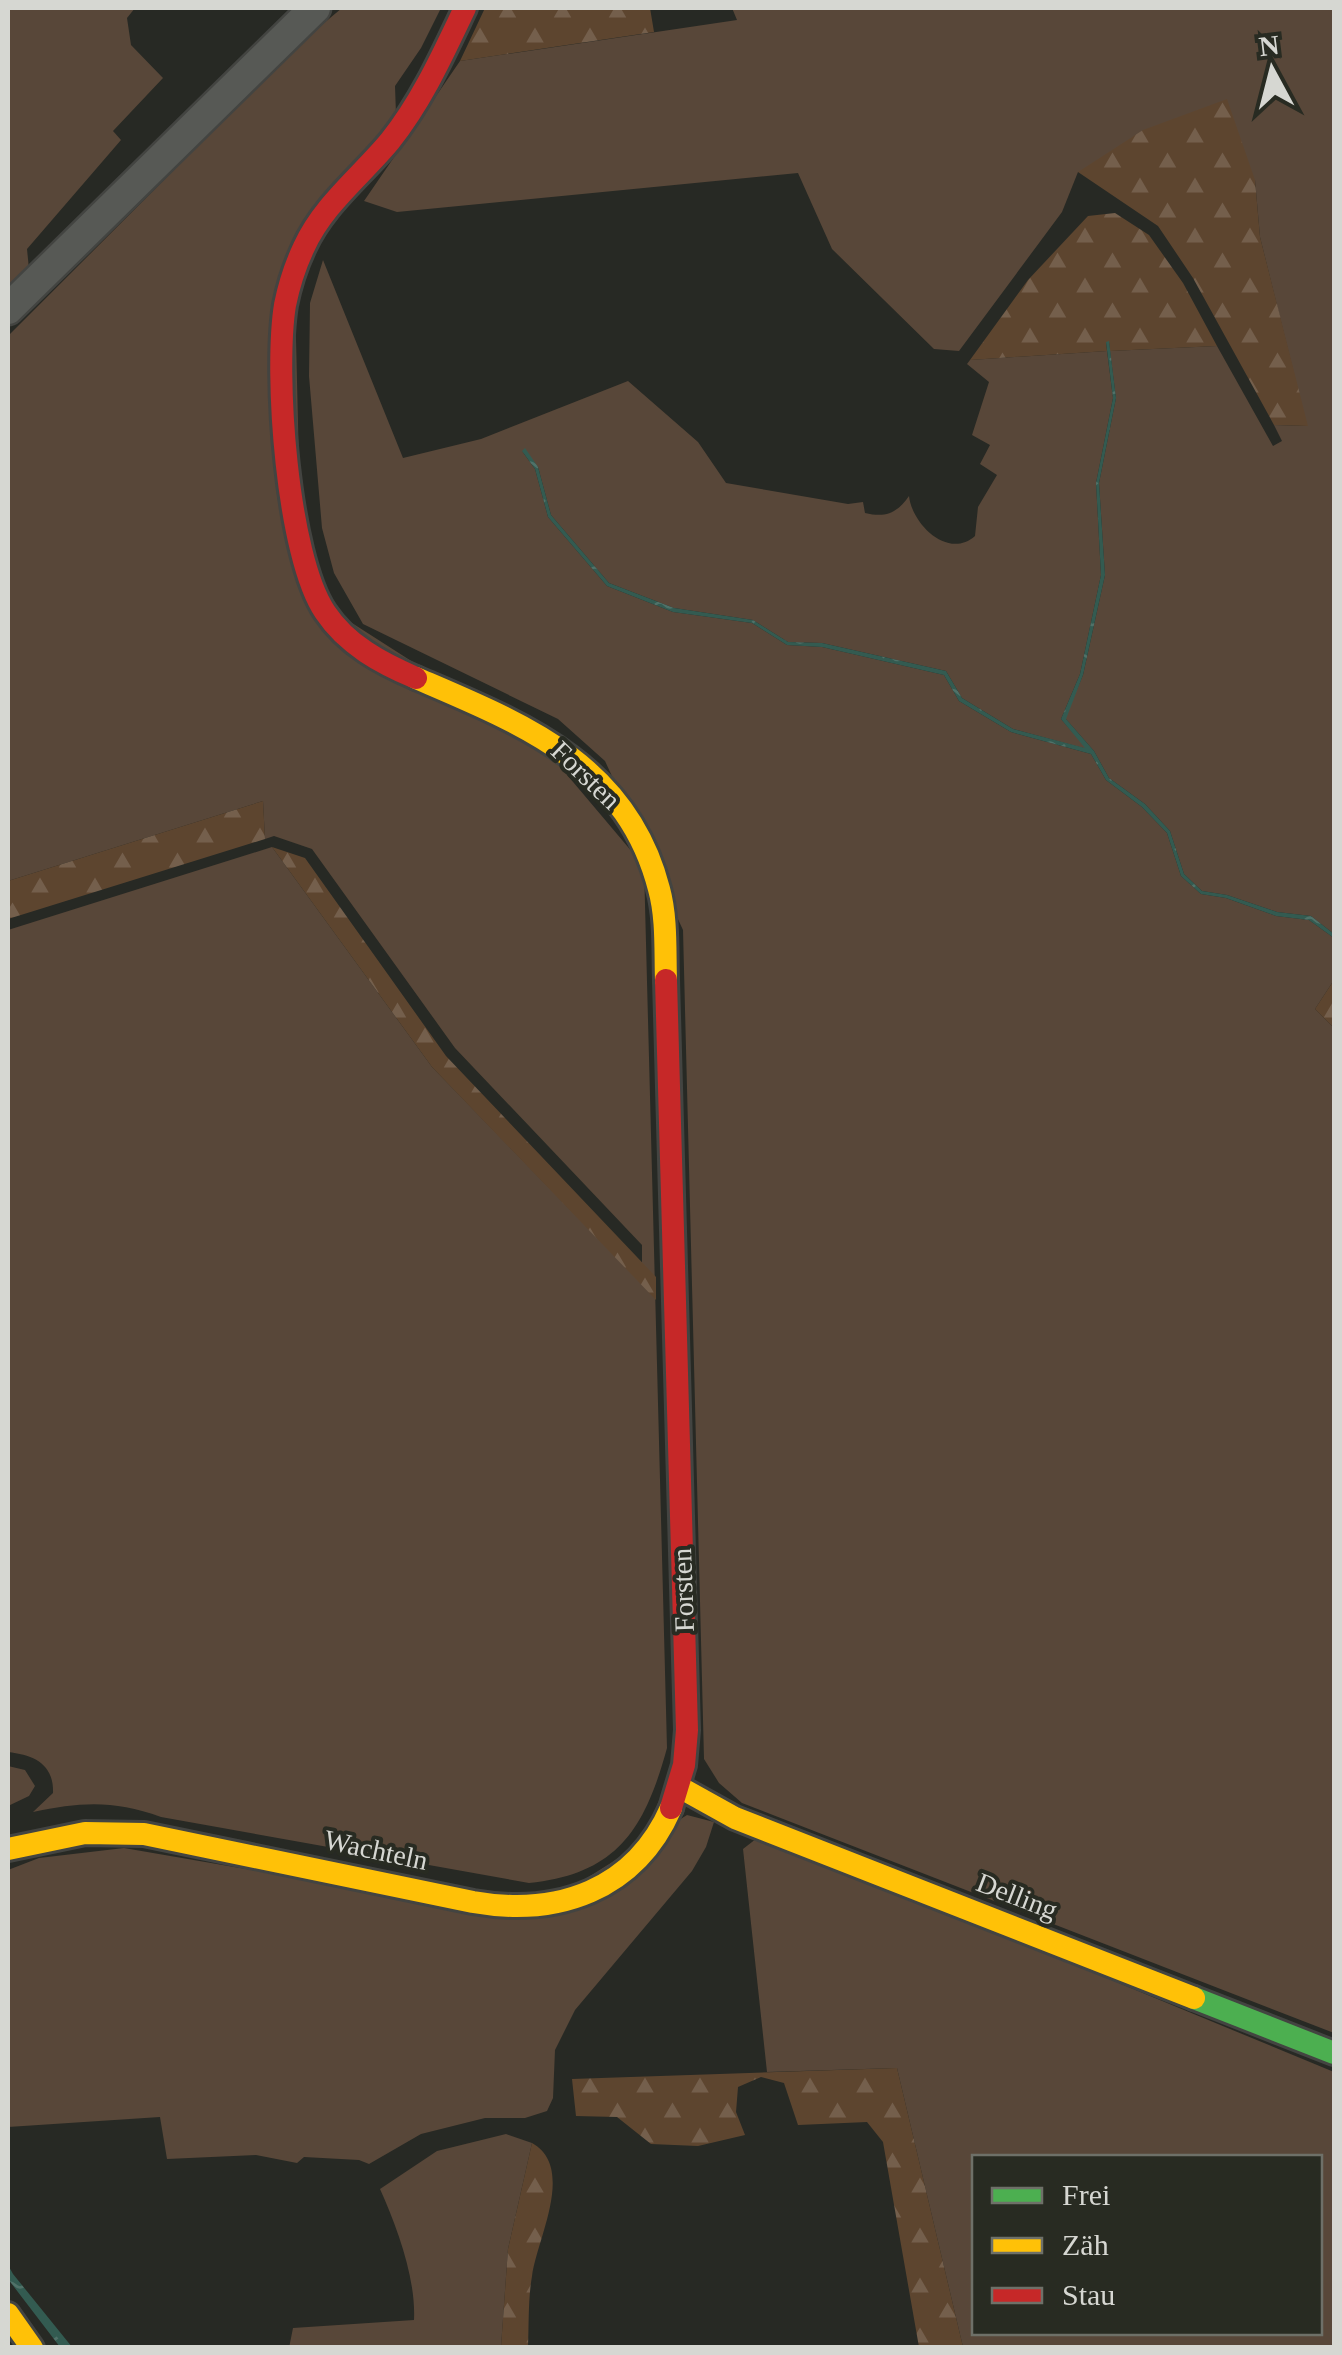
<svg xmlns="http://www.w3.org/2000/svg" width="1342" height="2355" viewBox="0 0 1342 2355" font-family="'Times New Roman',serif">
<defs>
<pattern id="forest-firs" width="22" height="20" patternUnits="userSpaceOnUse" patternTransform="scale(2.5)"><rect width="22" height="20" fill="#5d452f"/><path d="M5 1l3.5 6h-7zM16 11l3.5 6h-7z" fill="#745f4c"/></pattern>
<pattern id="water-ripples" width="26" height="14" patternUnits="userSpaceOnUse" patternTransform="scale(2.5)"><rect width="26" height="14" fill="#335b51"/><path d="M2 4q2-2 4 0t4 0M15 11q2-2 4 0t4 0" fill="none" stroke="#507269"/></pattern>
</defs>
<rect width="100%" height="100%" fill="#272924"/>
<path fill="#584739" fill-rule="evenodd" d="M 8,8 L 135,8 L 127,18 L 131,45 L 163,78 L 113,131 L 121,140 L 27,249 L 29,269 L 8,287 Z
M 342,8 L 441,8 L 421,48 L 395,86 L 396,114 L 294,255 L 302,591 L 541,744 L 644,866 L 667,1748 C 645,1828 618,1874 529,1883 L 161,1817 C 114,1800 81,1802 33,1812 L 53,1793 C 54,1764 34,1755 8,1752 L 8,930 L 272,847 L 432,1067 L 642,1284 L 642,1245 L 455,1048 L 312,849 L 274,836 L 265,839 L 263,801 L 8,881 L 8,336 L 306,38 Z
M 732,8 L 1334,8 L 1334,934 L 1311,916 L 1277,912 L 1227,895 L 1202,891 L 1184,874 L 1170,831 L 1145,804 L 1109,778 L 1094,751 L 1065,718 L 1083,675 L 1105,575 L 1099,483 L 1116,398 L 1110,351 L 1217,346 L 1273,446 L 1282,441 L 1274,425 L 1307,426 L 1260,237 L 1255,180 L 1078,172 L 1062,212 L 959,351 L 934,349 L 832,249 L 798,173 L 397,212 L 364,201 L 460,61 L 737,20 Z
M 323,260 L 403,458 L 481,439 L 628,381 L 698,442 L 726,483 L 848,504 L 863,502 L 865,513 C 886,518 897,513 909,496 C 912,524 948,560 975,536 L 978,507 L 997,475 L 980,464 L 990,445 L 972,435 L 989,382 L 967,364 L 970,360 L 1107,351 L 1113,398 L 1096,483 L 1101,575 L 1080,674 L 1061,719 L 1087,749 L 1013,729 L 962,698 L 946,671 L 822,643 L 788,642 L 753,620 L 674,608 L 609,583 L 551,515 L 538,467 L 522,451 L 535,469 L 548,517 L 607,586 L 673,612 L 752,623 L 787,645 L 822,647 L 944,675 L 959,701 L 1011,732 L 1091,754 L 1106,780 L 1142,807 L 1167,833 L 1181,876 L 1201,894 L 1226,898 L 1276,916 L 1309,920 L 1334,938 L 1334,980 L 1315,1009 L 1334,1028 L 1334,2033 L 742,1803 L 719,1783 L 704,1759 L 683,930 L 605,761 L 558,719 L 363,624 L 334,573 L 322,528 L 309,376 L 310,303 Z
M 8,1766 L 25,1770 L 35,1786 L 29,1796 L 8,1806 Z
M 687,1815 L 714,1822 L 706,1847 L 692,1871 L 575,2010 L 555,2050 L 553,2098 L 547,2111 L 525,2118 L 485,2118 L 421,2134 L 369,2164 L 359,2160 L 304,2157 L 297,2163 L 256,2155 L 167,2159 L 160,2117 L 8,2127 L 8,1870 L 39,1858 L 124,1848 L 525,1917 Z
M 761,1835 L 1334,2072 L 1334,2347 L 963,2347 L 897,2068 L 767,2072 L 743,1849 ZM 974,2158 L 1320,2158 L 1320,2332 L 974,2332 Z
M 506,2134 L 532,2143 L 508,2249 L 501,2347 L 289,2348 L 293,2328 L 414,2320 C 416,2278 397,2227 380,2189 L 437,2151 Z"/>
<path fill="url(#forest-firs)" d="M 485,8 L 650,8 L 654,32 L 460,61 Z
M 1227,99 L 1255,180 L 1260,237 L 1308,426 L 1274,425 L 1193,278 L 1158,226 L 1078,172 L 1143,130 Z
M 1115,213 L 1149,235 L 1183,283 L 1217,346 L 1110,351 L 1109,342 L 1106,342 L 1107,351 L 970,360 L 1028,280 L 1088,216 Z
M 263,801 L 265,839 L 8,919 L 8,881 Z
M 272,847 L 305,858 L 446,1056 L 656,1277 L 656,1300 L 432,1067 Z
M 1334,980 L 1334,1028 L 1315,1009 Z
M 897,2068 L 963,2347 L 919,2347 L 883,2142 L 867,2122 L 798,2125 L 784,2083 L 761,2077 L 738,2087 L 736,2112 L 745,2135 L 698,2146 L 651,2144 L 617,2117 L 576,2116 L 572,2079 Z
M 532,2143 C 576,2168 537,2238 532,2276 C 528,2299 529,2324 528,2347 L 501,2347 L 508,2249 Z"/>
<path fill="url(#water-ripples)" d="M 1109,341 L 1116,398 L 1099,483 L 1105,575 L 1083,675 L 1066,719 L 1094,751 L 1109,778 L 1145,804 L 1170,831 L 1184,874 L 1202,891 L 1227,895 L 1277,912 L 1311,916 L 1334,934 L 1334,938 L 1309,920 L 1276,916 L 1226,898 L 1201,894 L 1181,876 L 1167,833 L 1142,807 L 1106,780 L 1091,754 L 1011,732 L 959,701 L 944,675 L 822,647 L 787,645 L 752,623 L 673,612 L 607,586 L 548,517 L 535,469 L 522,451 L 525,448 L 538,467 L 551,515 L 609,583 L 674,608 L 753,620 L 788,642 L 822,643 L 946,671 L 962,698 L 1013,729 L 1085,748 L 1061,719 L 1080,674 L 1101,575 L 1096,483 L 1113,398 L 1106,342 Z
M 8,2265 L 13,2274 L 72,2347 L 60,2347 L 8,2279 Z"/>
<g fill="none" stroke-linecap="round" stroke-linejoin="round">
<g stroke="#434441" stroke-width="35">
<path id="street" d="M 8,309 L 315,8"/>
</g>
<g stroke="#434441" stroke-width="28">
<path id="fast" d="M 1194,1998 L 1334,2053"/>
</g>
<g stroke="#434441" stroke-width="28">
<path id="slow" d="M 416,678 C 523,724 627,764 659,889 C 667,918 665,951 666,980
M 681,1788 L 735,1818 L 1194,1998
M 8,1849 L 85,1833 L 144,1834 L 473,1902 C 558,1917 635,1890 671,1808
M 8,2314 L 32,2348"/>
</g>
<g stroke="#434441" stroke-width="28">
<path id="jam" d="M 416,678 C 381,663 347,645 325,612 C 287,556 274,373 285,305 C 289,285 295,266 304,247 C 323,205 361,176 390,141 C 422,101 443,54 465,8
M 666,980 L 687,1730 L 684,1765 L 671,1808"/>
</g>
<use href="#street" stroke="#575955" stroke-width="30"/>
<use href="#fast" stroke="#4caf50" stroke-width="22"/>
<use href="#slow" stroke="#ffc107" stroke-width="22"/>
<use href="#jam" stroke="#c62828" stroke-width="22"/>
</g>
<g text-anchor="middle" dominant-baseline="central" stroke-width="8" stroke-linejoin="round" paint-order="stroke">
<g font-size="28" fill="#d6d7d2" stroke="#282b22">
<text transform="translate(586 775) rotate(44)">Forsten</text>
<text transform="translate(683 1590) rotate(-92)">Forsten</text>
<text transform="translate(376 1850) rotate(12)">Wachteln</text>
<text transform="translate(1017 1896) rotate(21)">Delling</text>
</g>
</g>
<rect width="1342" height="2355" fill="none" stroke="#d6d7d2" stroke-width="20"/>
<rect x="972" y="2155" width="350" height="180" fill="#282b22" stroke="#6e7068" stroke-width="2.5"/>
<rect x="992" y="2188" width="50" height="15" fill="#4caf50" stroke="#6e7068" stroke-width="2.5"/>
<text x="1062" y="2205" font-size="30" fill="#d6d7d2">Frei</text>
<rect x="992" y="2238" width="50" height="15" fill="#ffc107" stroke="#6e7068" stroke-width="2.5"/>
<text x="1062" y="2255" font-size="30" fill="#d6d7d2">Zäh</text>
<rect x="992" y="2288" width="50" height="15" fill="#c62828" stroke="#6e7068" stroke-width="2.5"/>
<text x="1062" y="2305" font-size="30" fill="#d6d7d2">Stau</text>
<g transform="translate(1272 70) rotate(353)" stroke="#282b22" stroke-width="8" paint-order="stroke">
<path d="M0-8L18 38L0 25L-18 38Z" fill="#d6d7d2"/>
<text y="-15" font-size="28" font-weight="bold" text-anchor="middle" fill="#d6d7d2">N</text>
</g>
</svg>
